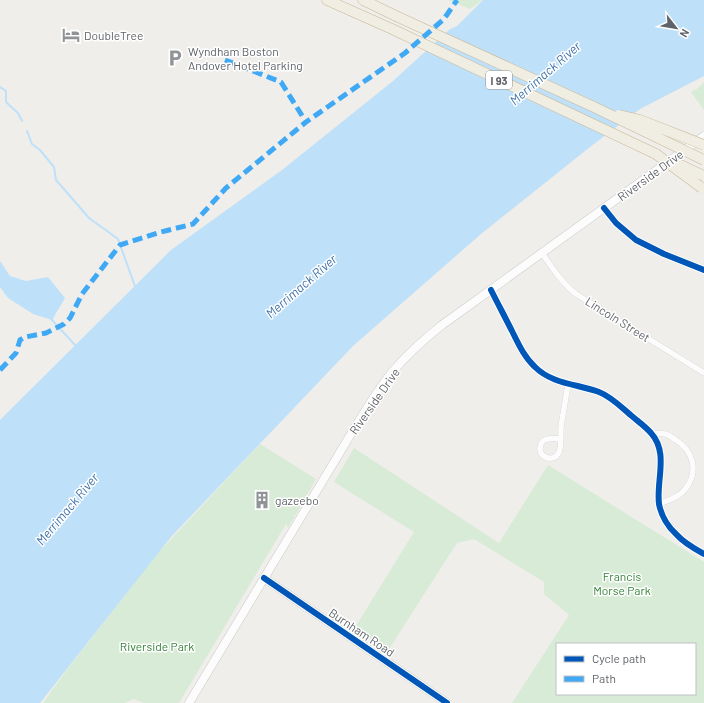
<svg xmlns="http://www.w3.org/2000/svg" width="704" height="703" viewBox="0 0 704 703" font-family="Barlow,sans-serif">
<rect width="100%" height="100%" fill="#efeeea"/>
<path fill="#d8ebd6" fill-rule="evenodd" d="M 448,0 L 482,0 L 470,9 Z
M 704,82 L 704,110 L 691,92 L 697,89 Z
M 260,444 L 316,479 L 288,528 L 286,524 L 179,703 L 144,703 L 133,699 L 125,703 L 43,703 L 66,671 L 157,554 Z
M 354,448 L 499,543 L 548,465 L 704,562 L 704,703 L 512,703 L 569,615 L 544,594 L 544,582 L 474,539 L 457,543 L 387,652 L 354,629 L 414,532 L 334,482 ZM 557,644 L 695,644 L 695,694 L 557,694 Z"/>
<path fill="#bfe0f9" d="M 483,0 L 704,0 L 704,76 L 640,109 L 590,147 L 481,234 L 353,346 L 171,537 L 40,703 L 0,703 L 0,420 L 171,250 L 282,170 L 393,81 L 450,29 L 457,26 Z
M 0,261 L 10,276 L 26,281 L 48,277 L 65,298 L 52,320 L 33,314 L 8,298 L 0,287 Z"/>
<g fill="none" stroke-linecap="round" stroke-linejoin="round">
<path stroke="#bfe0f9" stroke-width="2" d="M 0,87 L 6,91 L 6,102 L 18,113 L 22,121
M 27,131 L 32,144 L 40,150 L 54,167 L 56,180 L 89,218 L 118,239 L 136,289
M 51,319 L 76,346"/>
<g stroke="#cbcccc" stroke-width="6">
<path id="street" d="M 604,208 L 616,223 L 636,240 L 664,254 L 704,270
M 542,253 C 552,268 562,283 576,294 L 704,373
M 491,290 C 498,304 505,317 512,331 C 518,343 524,357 535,367 C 552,384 577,384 599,392 C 612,397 622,408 633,417 C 639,422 646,427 651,433 C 669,453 656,480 659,504 C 661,515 668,527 677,535 C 684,543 695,549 704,554
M 653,434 C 657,434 661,433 665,434 C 669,435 673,438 676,440 C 693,451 699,471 686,488 C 680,497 669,500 659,504
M 561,439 C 557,439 552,438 548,439 C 545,439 542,442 541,444 C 535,458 557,465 560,449 C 561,442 561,434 561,427 C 563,413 566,398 568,384"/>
</g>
<g stroke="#cacacb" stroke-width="9">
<path id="secondary" d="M 264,578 L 447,703
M 189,703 L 357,424 C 368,406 379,388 392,372 C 407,355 424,339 442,325 L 704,136"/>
</g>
<g stroke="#c8b996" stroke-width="11">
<path id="highway" d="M 327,0 L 392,29 L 656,154
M 363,0 L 396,16"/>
</g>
<use href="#street" stroke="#fdfcfc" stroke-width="5.5"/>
<use href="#secondary" stroke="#fdfcfc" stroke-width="8"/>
<use href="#highway" stroke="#f0ede3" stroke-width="10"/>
<g stroke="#c8b996" stroke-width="11" stroke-linecap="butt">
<path id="highway-bridge" d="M 396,16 L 594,107 L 704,160
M 619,115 L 640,120 L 704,145
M 656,154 L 702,188
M 674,162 L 704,176"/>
</g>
<use href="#highway-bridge" stroke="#f0ede3" stroke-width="10"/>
<path stroke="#3fa9f5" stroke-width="5" stroke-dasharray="10 5" stroke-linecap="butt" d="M 225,60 L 281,82 L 306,122
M 0,370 L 16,353 L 20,340 L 25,337 L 46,333 L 64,324 L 70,318 L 82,294 L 120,245 L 161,232 L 193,224 L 226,188 L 306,122 L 405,53 L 444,19 L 457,0"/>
<g stroke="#fff" stroke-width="8">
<path id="cycleway" d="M 604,208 L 616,223 L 636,240 L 664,254 L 704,270
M 491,290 C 498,304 505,317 512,331 C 518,343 524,357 535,367 C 552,384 577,384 599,392 C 612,397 622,408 633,417 C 639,422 646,427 651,433 C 669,453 656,480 659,504 C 661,515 668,527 677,535 C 684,543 695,549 704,554
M 264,578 L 447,703"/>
</g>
<use href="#cycleway" stroke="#0057b8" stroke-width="6"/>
</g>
<defs>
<g id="hotel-bare" transform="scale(1.38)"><path d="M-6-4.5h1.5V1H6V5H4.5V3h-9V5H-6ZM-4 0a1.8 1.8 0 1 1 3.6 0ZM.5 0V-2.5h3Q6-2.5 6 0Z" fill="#919496" stroke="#fff" stroke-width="2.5" paint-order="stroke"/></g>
<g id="parking-bare" transform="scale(1.38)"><path d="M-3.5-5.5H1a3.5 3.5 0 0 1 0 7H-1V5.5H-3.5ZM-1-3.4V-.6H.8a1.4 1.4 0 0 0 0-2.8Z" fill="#919496" stroke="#fff" stroke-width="2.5" paint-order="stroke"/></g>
<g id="building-bare" transform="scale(1.38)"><path d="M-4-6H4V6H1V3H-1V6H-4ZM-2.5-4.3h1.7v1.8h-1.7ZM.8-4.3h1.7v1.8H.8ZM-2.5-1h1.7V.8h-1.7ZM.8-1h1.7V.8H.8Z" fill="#919496" stroke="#fff" stroke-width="2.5" paint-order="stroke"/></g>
</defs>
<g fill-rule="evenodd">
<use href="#hotel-bare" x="71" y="35"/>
<use href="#parking-bare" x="175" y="58"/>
<use href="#building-bare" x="262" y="500"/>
</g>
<g text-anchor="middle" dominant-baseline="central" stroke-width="3" stroke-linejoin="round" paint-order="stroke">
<rect fill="#fff" stroke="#8f9295" stroke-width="1" x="486" y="71" width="26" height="18" rx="3"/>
<g font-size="11" font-weight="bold" fill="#5f6368">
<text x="499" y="80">I 93</text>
</g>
<g font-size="12" fill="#5f6368" stroke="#fff" text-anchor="start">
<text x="84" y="35">DoubleTree</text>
<text x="188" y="51">Wyndham Boston<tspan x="188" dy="14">Andover Hotel Parking</tspan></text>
<text x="275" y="500">gazeebo</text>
</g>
<g font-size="12" fill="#5f6368" stroke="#fff">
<text transform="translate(650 175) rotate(-36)">Riverside Drive</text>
<text transform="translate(618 319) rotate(32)">Lincoln Street</text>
<text transform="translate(374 401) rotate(-55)">Riverside Drive</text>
<text transform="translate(362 632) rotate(34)">Burnham Road</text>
</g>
<g font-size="12" fill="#348238" stroke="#fff">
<text x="622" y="576">Francis<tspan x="622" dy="14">Morse Park</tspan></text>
<text x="157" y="646">Riverside Park</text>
</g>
<g font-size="13" font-style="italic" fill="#4174aa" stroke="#fff">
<text transform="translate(545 73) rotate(-41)">Merrimack River</text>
<text transform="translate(301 286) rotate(-41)">Merrimack River</text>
<text transform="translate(67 509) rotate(-50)">Merrimack River</text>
</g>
</g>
<rect x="556" y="643" width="140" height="52" fill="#ffffff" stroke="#bfc1c3"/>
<rect x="564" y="656" width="20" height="6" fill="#0057b8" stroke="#bfc1c3"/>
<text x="592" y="663" font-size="12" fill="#5f6368">Cycle path</text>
<rect x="564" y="676" width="20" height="6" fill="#3fa9f5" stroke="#bfc1c3"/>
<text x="592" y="683" font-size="12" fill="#5f6368">Path</text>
<g transform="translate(676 28) rotate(121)" stroke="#ffffff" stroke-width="3" paint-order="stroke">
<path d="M0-3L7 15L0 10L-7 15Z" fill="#5f6368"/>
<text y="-6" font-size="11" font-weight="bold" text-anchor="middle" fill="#5f6368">N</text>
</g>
</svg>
